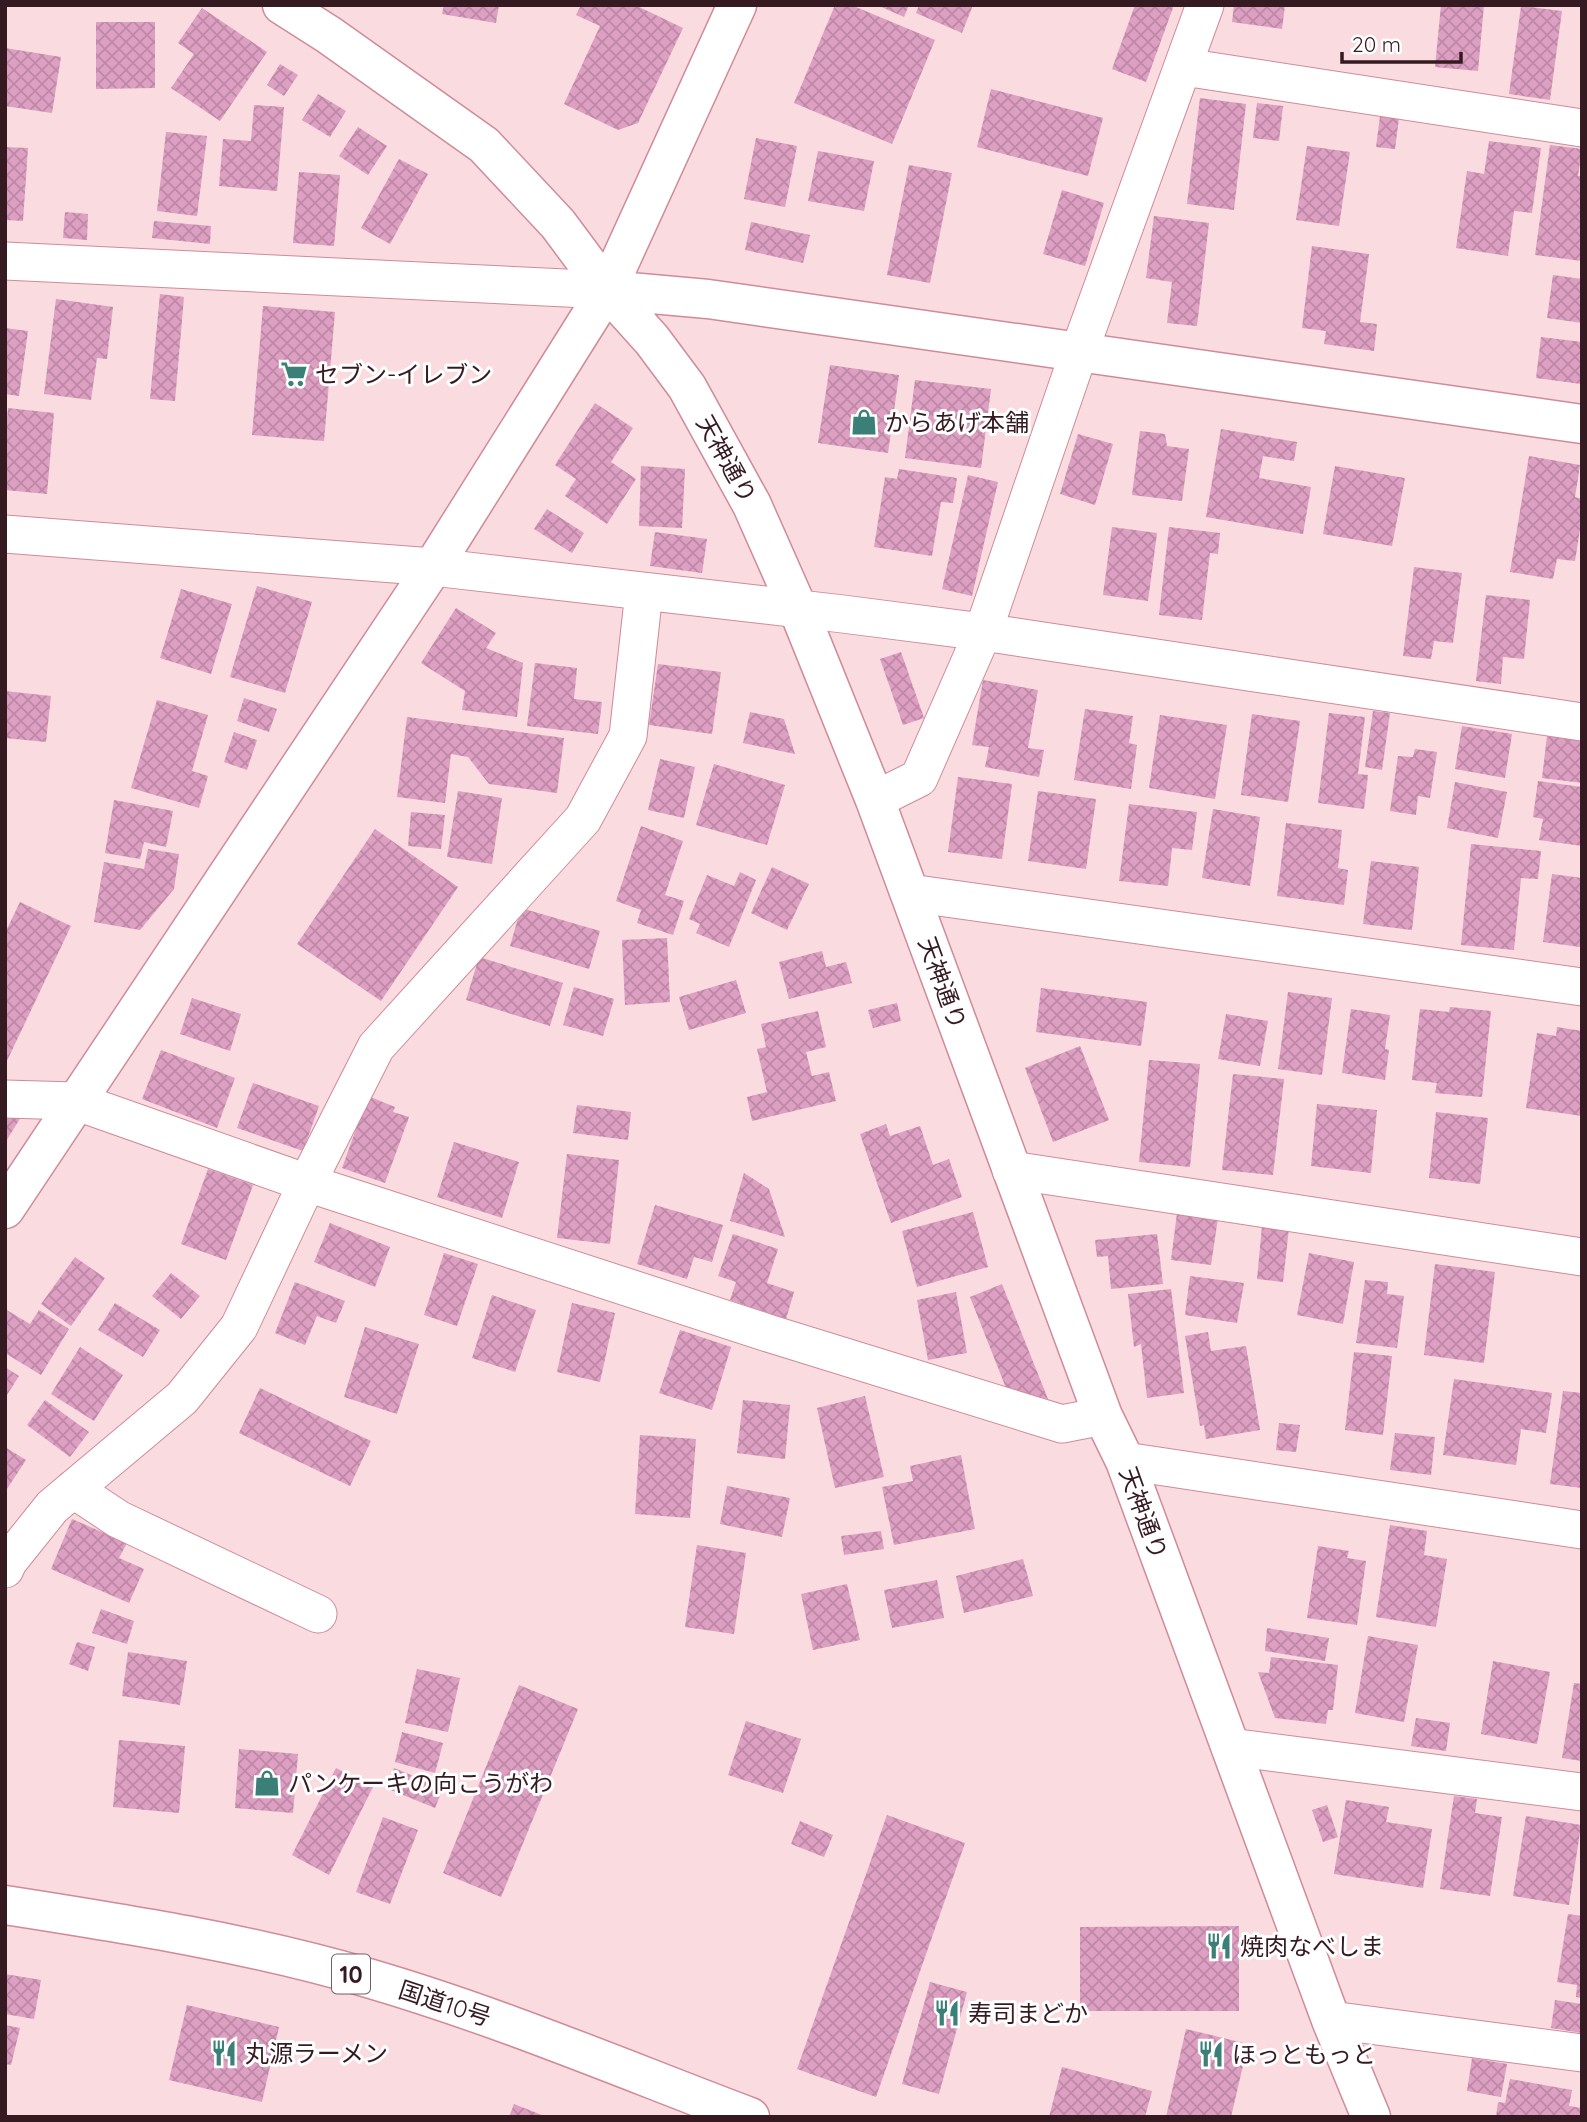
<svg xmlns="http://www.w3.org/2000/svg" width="1587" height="2122" viewBox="0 0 1587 2122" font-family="Quicksand,'Noto Sans JP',sans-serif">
<defs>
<pattern id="building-cross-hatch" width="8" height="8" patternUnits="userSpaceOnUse" patternTransform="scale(1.75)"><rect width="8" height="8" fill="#dd9fc2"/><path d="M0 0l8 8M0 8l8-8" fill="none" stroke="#be88a6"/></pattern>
</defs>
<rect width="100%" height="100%" fill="#f9dbe0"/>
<path fill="url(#building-cross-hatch)" d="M 444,5 L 499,5 L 496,23 L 442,14 Z
M 581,5 L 635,5 L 683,28 L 638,123 L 618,130 L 564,104 L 600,26 L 576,15 Z
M 835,5 L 851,5 L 935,40 L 892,144 L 794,103 Z
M 877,5 L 909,5 L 904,17 Z
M 919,5 L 973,5 L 962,33 L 916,13 Z
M 1135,5 L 1174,5 L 1146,82 L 1112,69 Z
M 1234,5 L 1285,5 L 1282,29 L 1232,22 Z
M 1441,5 L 1484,5 L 1478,71 L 1435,67 Z
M 1521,6 L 1562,11 L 1550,100 L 1509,94 Z
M 202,8 L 267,52 L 220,121 L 171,88 L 194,54 L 178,43 Z
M 96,22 L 155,22 L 155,88 L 96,89 Z
M 5,48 L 61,57 L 52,113 L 5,106 Z
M 280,64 L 298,75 L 284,96 L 267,85 Z
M 991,89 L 1103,118 L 1088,176 L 977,147 Z
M 318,94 L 346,111 L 330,137 L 302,120 Z
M 1200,98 L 1246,104 L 1234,210 L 1187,204 Z
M 1257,103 L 1283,106 L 1279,141 L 1253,138 Z
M 254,105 L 284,107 L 277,191 L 219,186 L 223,139 L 251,141 Z
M 1380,116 L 1399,118 L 1395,149 L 1376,147 Z
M 358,127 L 387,146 L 368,175 L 339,156 Z
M 166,132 L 207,136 L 197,216 L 157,211 Z
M 756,138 L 797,146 L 785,207 L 744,199 Z
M 1489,141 L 1541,148 L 1532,213 L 1514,211 L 1508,256 L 1456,248 L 1467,171 L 1484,174 Z
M 1550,145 L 1582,149 L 1578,176 L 1582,176 L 1582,261 L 1535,255 Z
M 1307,146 L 1350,152 L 1339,226 L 1296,220 Z
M 5,147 L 28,148 L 23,221 L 5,220 Z
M 818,151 L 874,161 L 864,211 L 808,201 Z
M 399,159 L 428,174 L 390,244 L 361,228 Z
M 909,165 L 952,173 L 930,283 L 887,275 Z
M 299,172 L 340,175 L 334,246 L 293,243 Z
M 1062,190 L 1104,203 L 1085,266 L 1043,254 Z
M 65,212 L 88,214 L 87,240 L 63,238 Z
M 1154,216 L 1209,223 L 1197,326 L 1167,323 L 1172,282 L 1146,278 Z
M 154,221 L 211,226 L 210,244 L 152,238 Z
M 751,222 L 810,235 L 803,263 L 745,250 Z
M 1312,246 L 1369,254 L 1360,322 L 1377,324 L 1374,351 L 1324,344 L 1326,331 L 1302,328 Z
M 1553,275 L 1582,279 L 1582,323 L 1547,318 Z
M 160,294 L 184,297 L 175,401 L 150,399 Z
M 56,299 L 113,307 L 107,359 L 97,358 L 91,400 L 44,394 Z
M 263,306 L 335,312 L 324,441 L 252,435 Z
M 5,328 L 28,331 L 19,396 L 5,394 Z
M 1541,337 L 1582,342 L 1581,384 L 1536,378 Z
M 830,365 L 899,375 L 888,453 L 818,443 Z
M 915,380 L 991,389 L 981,468 L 905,458 Z
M 595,403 L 633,428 L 611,462 L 636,479 L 607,524 L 565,496 L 576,479 L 555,465 Z
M 8,408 L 54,413 L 47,494 L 5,490 L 5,437 Z
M 1221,429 L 1297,442 L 1294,461 L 1263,456 L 1259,478 L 1311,487 L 1303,534 L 1206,517 Z
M 1140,431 L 1165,434 L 1167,446 L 1189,449 L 1182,501 L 1132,495 Z
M 1078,434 L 1113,444 L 1095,505 L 1060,494 Z
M 1529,456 L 1580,465 L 1575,497 L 1582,499 L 1582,516 L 1575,561 L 1557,559 L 1553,579 L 1510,572 Z
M 641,466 L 685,469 L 682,528 L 639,526 Z
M 1335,466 L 1405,478 L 1392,546 L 1323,534 Z
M 899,469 L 957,478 L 953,503 L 941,502 L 932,556 L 874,547 L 885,477 L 897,479 Z
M 968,475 L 998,482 L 972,596 L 942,589 Z
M 547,509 L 584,533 L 572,553 L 534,529 Z
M 1112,527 L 1157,533 L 1148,601 L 1103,595 Z
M 1169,527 L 1220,533 L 1218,554 L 1210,553 L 1202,620 L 1159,615 Z
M 655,532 L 707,539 L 702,573 L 650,566 Z
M 1414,567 L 1462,573 L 1453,643 L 1434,641 L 1431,659 L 1403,656 Z
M 257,586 L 312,602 L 285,693 L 230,677 Z
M 181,589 L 232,604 L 211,674 L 160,658 Z
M 1486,595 L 1530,600 L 1524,659 L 1503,657 L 1501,684 L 1476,681 Z
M 456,608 L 496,633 L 486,648 L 523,663 L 517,717 L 462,710 L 465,691 L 421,663 Z
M 901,652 L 924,718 L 903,725 L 880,659 Z
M 535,663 L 577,668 L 574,699 L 602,702 L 598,734 L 527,726 Z
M 658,664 L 721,672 L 712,734 L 649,725 Z
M 983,680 L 1038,690 L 1028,748 L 1044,750 L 1039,777 L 985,767 L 989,747 L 972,745 Z
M 5,691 L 51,696 L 46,742 L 5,738 Z
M 244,698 L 277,709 L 269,732 L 237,721 Z
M 157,700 L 208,715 L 192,771 L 208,776 L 199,808 L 131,788 Z
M 1085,709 L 1133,716 L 1129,743 L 1137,745 L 1131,789 L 1074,780 Z
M 1373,711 L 1390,713 L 1382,770 L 1365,767 Z
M 750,712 L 784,719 L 795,754 L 743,743 Z
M 1329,713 L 1365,717 L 1358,774 L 1368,775 L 1364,809 L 1318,803 Z
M 1252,714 L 1300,721 L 1288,802 L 1241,795 Z
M 1160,715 L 1227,725 L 1215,799 L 1149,788 Z
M 407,717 L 564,738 L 557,793 L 489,784 L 468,757 L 451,754 L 445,803 L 397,797 Z
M 1462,726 L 1512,734 L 1505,778 L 1455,769 Z
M 234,732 L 257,740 L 247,770 L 224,762 Z
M 1547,736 L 1582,741 L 1582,783 L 1542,778 Z
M 1415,749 L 1437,752 L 1430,798 L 1418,796 L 1416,815 L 1390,811 L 1398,756 L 1413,757 Z
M 660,759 L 695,767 L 684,818 L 648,810 Z
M 714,764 L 785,785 L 767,845 L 696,825 Z
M 958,777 L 1012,784 L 1002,859 L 948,852 Z
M 1538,781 L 1582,787 L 1582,846 L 1539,840 L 1543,819 L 1533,817 Z
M 1455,782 L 1507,792 L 1498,838 L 1447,828 Z
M 458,791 L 502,798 L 492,864 L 447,857 Z
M 1038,791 L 1096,799 L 1086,869 L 1028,861 Z
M 114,800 L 173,811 L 166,847 L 144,842 L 140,859 L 105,853 Z
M 1129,804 L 1197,812 L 1192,850 L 1172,848 L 1168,886 L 1119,881 Z
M 1213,809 L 1260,817 L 1250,886 L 1202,878 Z
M 411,812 L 445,815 L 441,849 L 408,846 Z
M 1286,823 L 1342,830 L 1338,868 L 1348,870 L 1344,905 L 1277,896 Z
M 641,826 L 683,841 L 665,895 L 684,901 L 673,935 L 637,923 L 641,910 L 616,901 Z
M 375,829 L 458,887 L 381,1001 L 297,944 Z
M 1471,844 L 1541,851 L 1538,879 L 1521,878 L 1514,950 L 1461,945 Z
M 148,849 L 179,854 L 174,889 L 140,930 L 94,922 L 104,862 L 144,869 Z
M 1371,861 L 1419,867 L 1412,930 L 1363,924 Z
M 772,867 L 809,884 L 787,930 L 751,913 Z
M 740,872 L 756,880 L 729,947 L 696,933 L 700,924 L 689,919 L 707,875 L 734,886 Z
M 1552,874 L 1582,878 L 1580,947 L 1543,942 Z
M 20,902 L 71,926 L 5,1065 L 5,933 Z
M 521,908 L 600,931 L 589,969 L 510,946 Z
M 667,938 L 670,1002 L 625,1005 L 622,940 Z
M 822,951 L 826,967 L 846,962 L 852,983 L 789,999 L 779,962 Z
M 479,957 L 563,983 L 550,1026 L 466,1000 Z
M 736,980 L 746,1013 L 689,1030 L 679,997 Z
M 574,987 L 614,999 L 603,1036 L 563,1025 Z
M 1041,988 L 1147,1002 L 1141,1046 L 1036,1032 Z
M 1288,992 L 1332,998 L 1322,1075 L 1278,1069 Z
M 192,998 L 241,1014 L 230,1051 L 180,1034 Z
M 897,1003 L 901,1021 L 873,1028 L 868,1010 Z
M 1450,1007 L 1491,1011 L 1482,1097 L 1435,1093 L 1437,1083 L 1412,1080 L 1420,1009 L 1449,1012 Z
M 1351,1009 L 1390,1015 L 1385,1049 L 1389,1050 L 1385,1080 L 1342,1073 Z
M 818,1011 L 826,1047 L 806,1052 L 812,1076 L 829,1072 L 836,1101 L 752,1121 L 747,1097 L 767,1092 L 757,1049 L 766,1047 L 761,1024 Z
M 1226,1014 L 1268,1021 L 1260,1066 L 1218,1059 Z
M 1557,1027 L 1582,1031 L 1582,1116 L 1526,1108 L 1537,1033 L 1556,1036 Z
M 1080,1046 L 1109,1120 L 1053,1142 L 1025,1068 Z
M 161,1050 L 235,1078 L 217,1128 L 142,1099 Z
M 1149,1060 L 1200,1064 L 1190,1167 L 1139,1162 Z
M 1233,1074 L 1284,1079 L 1273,1175 L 1222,1170 Z
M 253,1083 L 319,1106 L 303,1151 L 237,1128 Z
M 368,1096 L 395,1107 L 393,1112 L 409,1117 L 385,1183 L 342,1168 Z
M 1317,1104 L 1377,1110 L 1371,1173 L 1311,1166 Z
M 577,1105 L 631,1112 L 628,1140 L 573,1133 Z
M 1436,1112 L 1488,1118 L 1480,1184 L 1429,1178 Z
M 21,1117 L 5,1143 L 5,1118 Z
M 886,1124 L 890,1136 L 920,1126 L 933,1165 L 949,1159 L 962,1197 L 891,1223 L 860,1134 Z
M 454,1142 L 519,1162 L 502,1218 L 437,1197 Z
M 567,1154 L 619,1160 L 610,1244 L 557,1238 Z
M 208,1169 L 253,1185 L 226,1260 L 181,1244 Z
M 744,1173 L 769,1189 L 785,1237 L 730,1221 Z
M 655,1205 L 723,1225 L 712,1262 L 694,1257 L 687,1279 L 637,1264 Z
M 973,1212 L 988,1267 L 917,1287 L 902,1231 Z
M 1177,1213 L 1218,1218 L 1211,1265 L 1171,1260 Z
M 330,1223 L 390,1247 L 375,1287 L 314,1262 Z
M 1262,1226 L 1289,1228 L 1283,1282 L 1257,1279 Z
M 733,1234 L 778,1249 L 767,1283 L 794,1292 L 786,1319 L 730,1300 L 736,1282 L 718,1276 Z
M 1157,1234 L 1163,1284 L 1111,1289 L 1108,1256 L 1097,1257 L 1095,1240 Z
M 444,1253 L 478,1264 L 457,1326 L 424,1315 Z
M 1309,1253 L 1354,1262 L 1343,1324 L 1297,1315 Z
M 75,1257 L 105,1278 L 71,1326 L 41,1304 Z
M 1435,1264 L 1495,1272 L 1484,1363 L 1424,1355 Z
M 171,1273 L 200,1296 L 181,1319 L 152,1296 Z
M 1190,1276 L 1244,1283 L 1237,1323 L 1185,1315 Z
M 1365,1280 L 1388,1282 L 1387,1294 L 1404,1296 L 1397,1348 L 1356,1343 Z
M 295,1282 L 345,1301 L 336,1323 L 317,1316 L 305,1345 L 275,1333 Z
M 1002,1284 L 1048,1399 L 1006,1388 L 970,1297 Z
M 1171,1289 L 1184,1393 L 1147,1398 L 1141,1344 L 1134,1347 L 1128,1294 Z
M 956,1292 L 967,1353 L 928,1360 L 917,1300 Z
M 492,1295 L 536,1310 L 515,1372 L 472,1358 Z
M 115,1303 L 160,1330 L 143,1357 L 98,1330 Z
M 572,1303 L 615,1313 L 600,1382 L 557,1372 Z
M 5,1309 L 30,1324 L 39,1310 L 69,1329 L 41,1375 L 5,1353 Z
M 365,1327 L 419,1344 L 397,1414 L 344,1397 Z
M 680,1330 L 731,1347 L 712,1410 L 659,1393 Z
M 1208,1332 L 1211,1351 L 1246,1346 L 1260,1430 L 1206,1439 L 1204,1425 L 1200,1426 L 1185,1336 Z
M 80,1347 L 123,1375 L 94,1421 L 51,1394 Z
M 1354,1352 L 1392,1356 L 1383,1435 L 1345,1430 Z
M 5,1367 L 19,1376 L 5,1398 Z
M 1454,1379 L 1552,1393 L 1546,1433 L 1521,1429 L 1516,1465 L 1443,1455 Z
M 260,1388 L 371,1441 L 350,1486 L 239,1433 Z
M 1563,1391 L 1582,1393 L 1582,1488 L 1550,1484 Z
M 865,1396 L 884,1477 L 835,1488 L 817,1408 Z
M 45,1400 L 89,1432 L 70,1457 L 27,1425 Z
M 743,1400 L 790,1405 L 785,1459 L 737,1453 Z
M 1279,1423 L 1300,1425 L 1296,1452 L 1276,1450 Z
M 1395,1433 L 1435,1437 L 1431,1475 L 1390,1470 Z
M 640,1435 L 696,1439 L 690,1518 L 635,1514 Z
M 5,1447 L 26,1460 L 5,1492 Z
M 961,1455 L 975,1529 L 894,1545 L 882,1487 L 913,1481 L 910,1466 Z
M 727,1486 L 790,1498 L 782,1537 L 720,1524 Z
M 72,1519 L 127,1543 L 119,1558 L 144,1569 L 129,1603 L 51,1569 Z
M 1390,1525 L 1427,1531 L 1424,1555 L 1447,1559 L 1436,1627 L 1376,1617 Z
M 881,1531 L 884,1549 L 844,1555 L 841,1536 Z
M 697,1545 L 746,1553 L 734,1634 L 685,1627 Z
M 1318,1546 L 1349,1551 L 1347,1558 L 1366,1561 L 1357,1625 L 1307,1618 Z
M 1023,1559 L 1033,1596 L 964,1613 L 956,1576 Z
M 937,1580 L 944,1618 L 892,1628 L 884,1590 Z
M 847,1584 L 860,1640 L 813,1650 L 801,1594 Z
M 101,1609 L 134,1621 L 127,1644 L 92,1633 Z
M 1267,1628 L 1329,1638 L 1325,1661 L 1265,1651 Z
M 1368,1636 L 1418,1645 L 1404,1722 L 1355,1713 Z
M 77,1642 L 95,1647 L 88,1671 L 69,1664 Z
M 128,1652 L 187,1661 L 180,1705 L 122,1696 Z
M 1271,1657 L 1338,1665 L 1333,1710 L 1328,1710 L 1326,1724 L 1275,1718 L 1258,1672 L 1269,1673 Z
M 1493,1661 L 1550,1672 L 1537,1744 L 1481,1734 Z
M 417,1669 L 460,1678 L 448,1732 L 405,1723 Z
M 1574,1683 L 1582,1684 L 1582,1761 L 1562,1758 Z
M 519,1685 L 578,1709 L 501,1897 L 443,1873 Z
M 1416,1718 L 1450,1723 L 1446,1751 L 1411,1746 Z
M 746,1721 L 801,1739 L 783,1793 L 728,1775 Z
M 402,1732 L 443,1743 L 435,1773 L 395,1762 Z
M 119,1740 L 185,1746 L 179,1813 L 113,1807 Z
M 239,1749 L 298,1754 L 293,1813 L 235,1808 Z
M 336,1768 L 373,1787 L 329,1875 L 292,1855 Z
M 394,1768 L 443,1788 L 435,1808 L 386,1788 Z
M 1454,1796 L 1477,1799 L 1475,1813 L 1502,1817 L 1490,1896 L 1440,1889 Z
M 1346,1800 L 1389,1807 L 1386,1822 L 1432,1829 L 1423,1888 L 1334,1874 Z
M 1327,1805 L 1338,1837 L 1323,1842 L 1312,1810 Z
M 887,1815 L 965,1843 L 876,2097 L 797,2069 Z
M 1526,1816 L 1581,1825 L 1569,1905 L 1513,1896 Z
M 383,1817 L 418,1830 L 390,1904 L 356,1892 Z
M 800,1821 L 833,1835 L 824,1857 L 791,1844 Z
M 1568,1914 L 1582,1916 L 1582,1998 L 1576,1997 L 1577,1985 L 1557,1982 Z
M 1239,1926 L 1239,2011 L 1080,2011 L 1080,1927 Z
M 5,1974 L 41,1980 L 34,2019 L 5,2014 Z
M 930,1982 L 967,1992 L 939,2094 L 902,2084 Z
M 1555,2000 L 1582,2004 L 1582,2033 L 1551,2028 Z
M 187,2005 L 279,2027 L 262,2102 L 169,2080 Z
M 5,2025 L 20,2028 L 11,2065 L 5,2064 Z
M 1186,2029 L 1248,2044 L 1231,2117 L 1166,2117 Z
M 1472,2058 L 1507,2064 L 1501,2097 L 1467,2091 Z
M 1062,2067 L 1152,2091 L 1145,2117 L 1049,2117 Z
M 1510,2079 L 1572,2090 L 1569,2106 L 1582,2108 L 1580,2117 L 1496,2117 L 1498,2102 L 1505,2103 Z
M 514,2104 L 547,2117 L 509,2117 Z"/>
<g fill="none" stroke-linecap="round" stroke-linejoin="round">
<g stroke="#cf8b9a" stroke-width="39">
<path id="minor" d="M 1184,67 L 1582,128
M 5,261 L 607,290
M 5,534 L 433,567 L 843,614 L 983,632 L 1582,722
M 875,800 L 919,778 L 983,632 L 1079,352 L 1205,5
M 910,893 L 1582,987
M 5,1099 L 75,1101 L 307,1183 L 771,1334 L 1062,1424 L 1103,1416
M 1011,1170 L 1582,1257
M 1125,1461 L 1582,1530
M 73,1489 L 118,1519 L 318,1614
M 5,1569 L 8,1562 L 52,1507 L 182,1398 L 239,1327 L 307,1183 L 376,1047 L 583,819 L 628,736 L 644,592
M 1230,1747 L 1582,1792
M 1331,2020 L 1582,2053"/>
</g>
<g stroke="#cf8b9a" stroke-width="41">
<path id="tertiary" d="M 282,5 L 329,35 L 484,145 L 558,224 L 607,290 L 652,340 L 687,387 L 752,505 L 798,609 L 875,800 L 1103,1416 L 1125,1461 L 1331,2020 L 1371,2117
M 607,290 L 708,299 L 1582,424
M 5,1209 L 433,567 L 607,290 L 737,5"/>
</g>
<g stroke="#cf8b9a" stroke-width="41">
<path id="trunk" d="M 5,1905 C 127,1924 249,1943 368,1978 C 498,2016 623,2069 750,2117"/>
</g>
<use href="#minor" stroke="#fff" stroke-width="37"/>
<use href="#tertiary" stroke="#fff" stroke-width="38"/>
<use href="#trunk" stroke="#fff" stroke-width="38"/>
</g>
<defs>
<g id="supermarket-bare" transform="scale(2.1)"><path d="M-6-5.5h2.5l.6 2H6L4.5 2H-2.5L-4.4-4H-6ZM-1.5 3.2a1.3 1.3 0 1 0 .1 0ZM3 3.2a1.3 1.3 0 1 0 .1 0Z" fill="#3a8078" stroke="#fff" stroke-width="2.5" paint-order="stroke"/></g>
<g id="shop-bare" transform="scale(2.1)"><path d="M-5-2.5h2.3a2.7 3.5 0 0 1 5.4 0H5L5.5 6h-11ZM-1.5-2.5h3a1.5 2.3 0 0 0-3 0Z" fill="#3a8078" stroke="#fff" stroke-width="2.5" paint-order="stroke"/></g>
<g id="restaurant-bare" transform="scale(2.1)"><path d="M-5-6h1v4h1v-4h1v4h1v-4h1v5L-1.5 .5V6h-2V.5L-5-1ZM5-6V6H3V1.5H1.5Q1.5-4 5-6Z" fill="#3a8078" stroke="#fff" stroke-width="2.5" paint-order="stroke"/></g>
</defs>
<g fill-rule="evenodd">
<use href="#supermarket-bare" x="294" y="374"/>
<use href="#shop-bare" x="864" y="422"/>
<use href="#shop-bare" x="267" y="1783"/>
<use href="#restaurant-bare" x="1219" y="1946"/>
<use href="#restaurant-bare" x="947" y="2013"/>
<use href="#restaurant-bare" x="224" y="2053"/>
<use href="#restaurant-bare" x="1211" y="2054"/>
</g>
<g text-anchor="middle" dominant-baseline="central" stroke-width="6" stroke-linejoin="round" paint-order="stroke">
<rect fill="#fff" stroke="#725f64" stroke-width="2" x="332" y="1954.5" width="38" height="39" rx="5"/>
<g font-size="23" font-weight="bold" fill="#351a21">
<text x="351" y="1974">10</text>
</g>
<g font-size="24" fill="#351a21" stroke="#fff" text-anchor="start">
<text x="315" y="374">セブン-イレブン</text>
<text x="885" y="422">からあげ本舗</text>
<text x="288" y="1783">パンケーキの向こうがわ</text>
<text x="1240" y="1946">焼肉なべしま</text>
<text x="968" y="2013">寿司まどか</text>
<text x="245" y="2053">丸源ラーメン</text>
<text x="1232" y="2054">ほっともっと</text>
</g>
<g font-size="24" fill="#351a21" stroke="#fff">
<text transform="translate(727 459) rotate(61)">天神通り</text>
<text transform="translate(943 983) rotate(70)">天神通り</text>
<text transform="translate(1144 1513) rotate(70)">天神通り</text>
<text transform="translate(445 2003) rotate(18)">国道10号</text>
</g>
</g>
<rect width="1587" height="2122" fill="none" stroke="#351a21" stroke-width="14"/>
<path d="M1342 52v10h119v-10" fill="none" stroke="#351a21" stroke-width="3.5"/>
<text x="1352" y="52" font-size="21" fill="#351a21" stroke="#ffffff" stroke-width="5" paint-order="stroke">20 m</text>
</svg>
